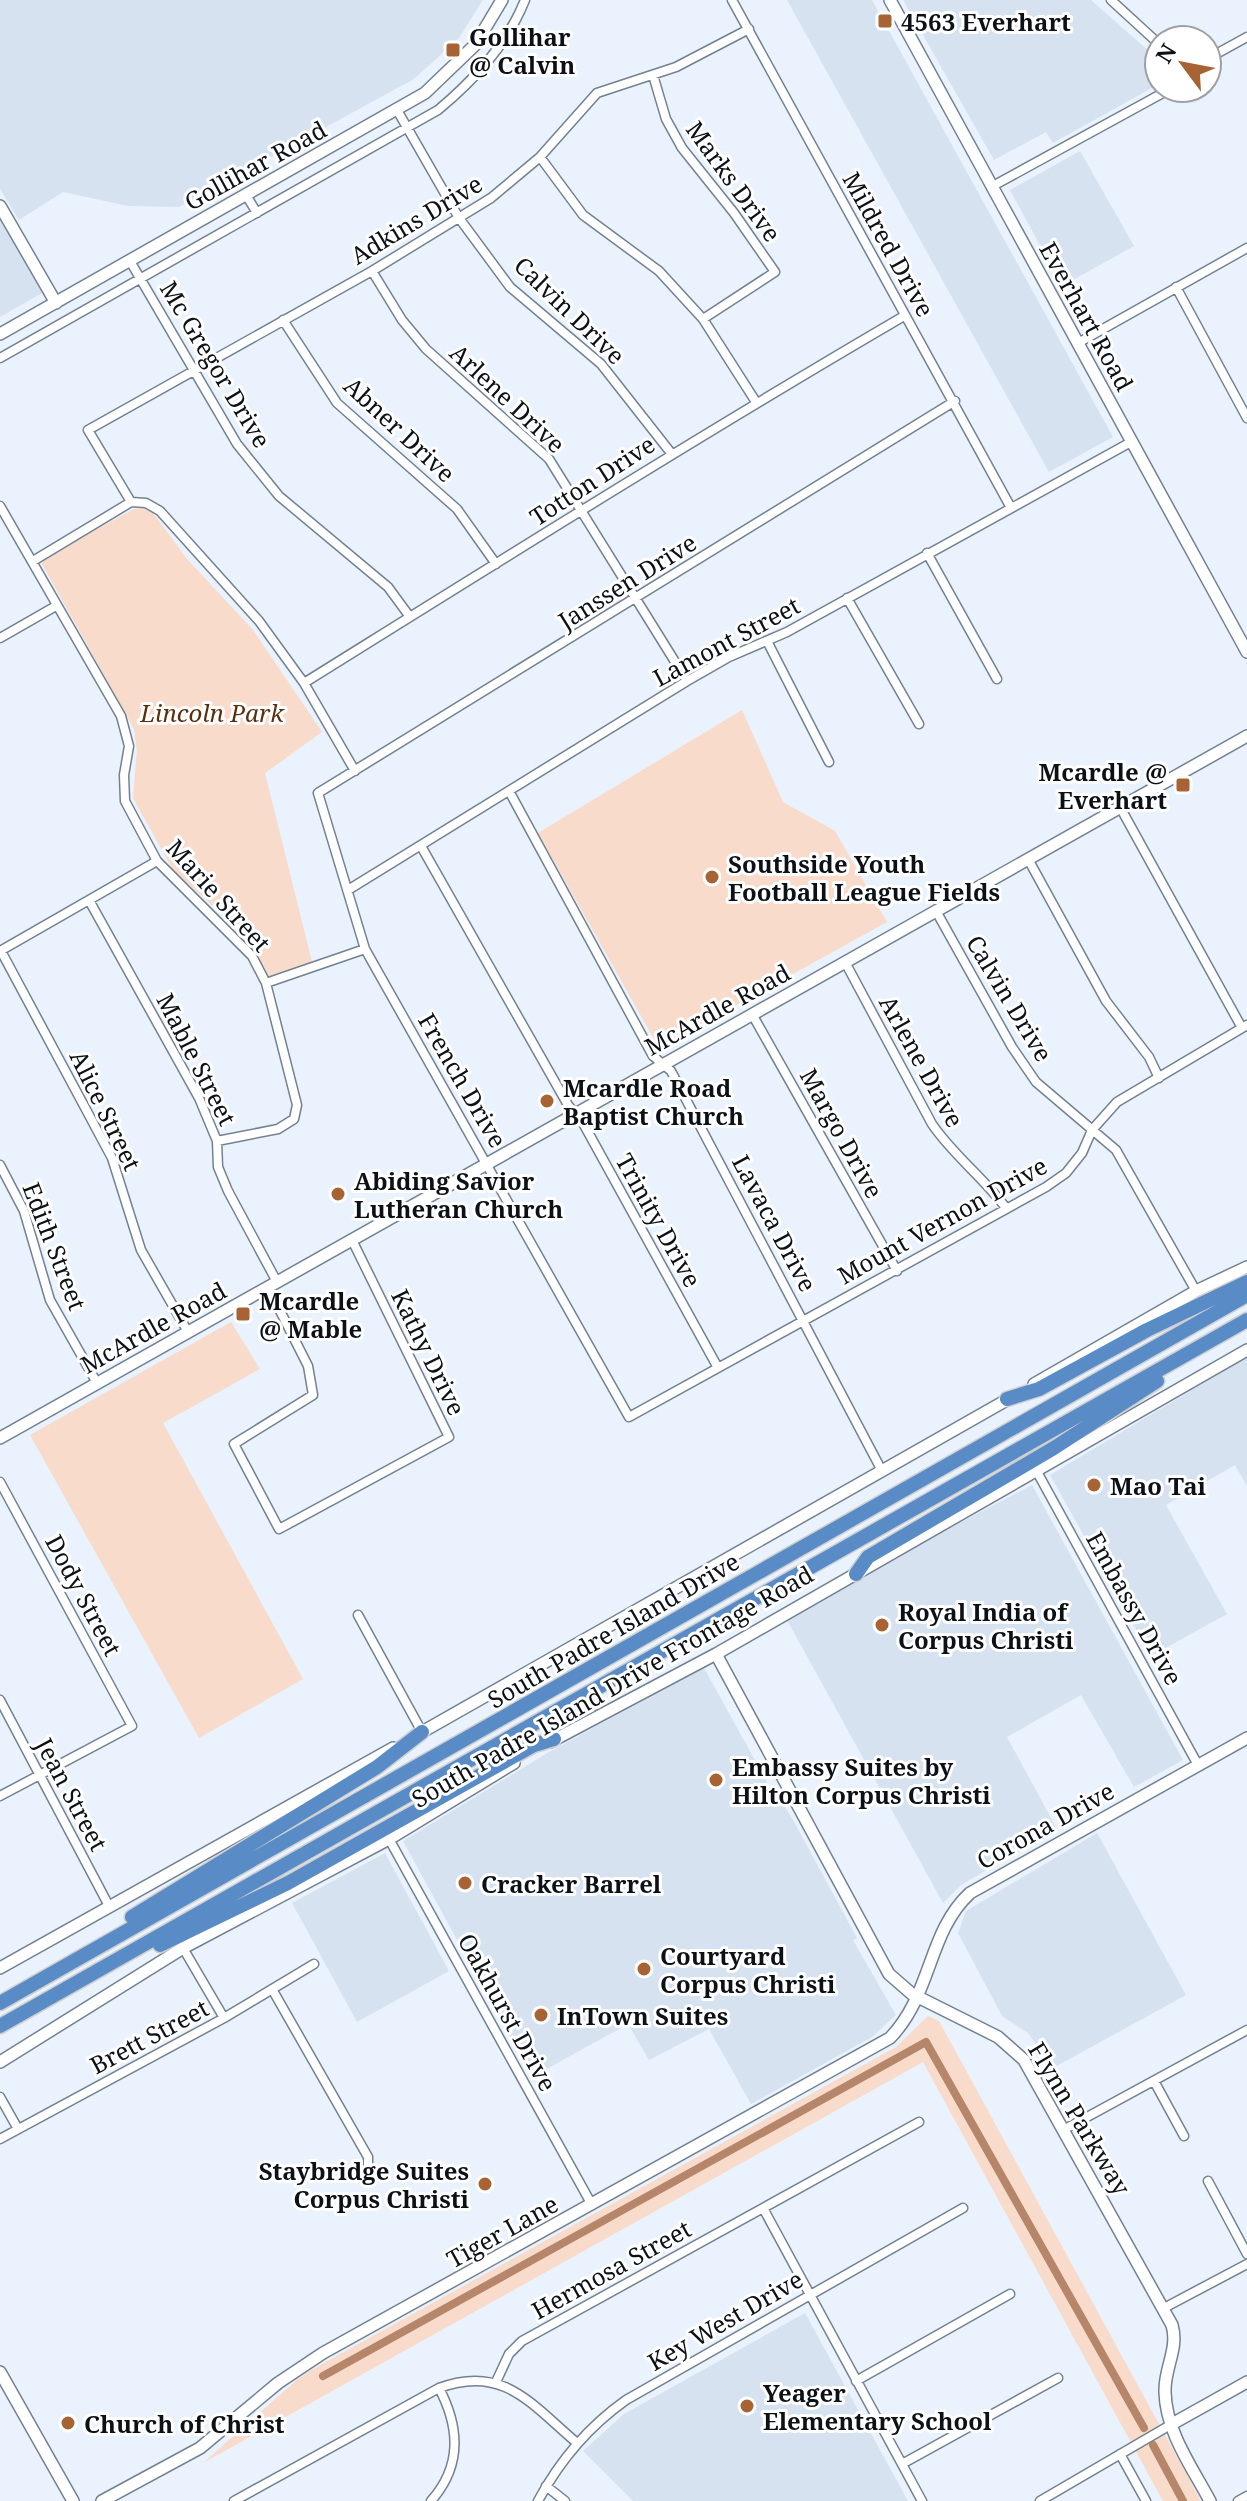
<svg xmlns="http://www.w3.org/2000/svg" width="1247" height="2501" viewBox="0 0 1247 2501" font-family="'Noto Serif',serif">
<rect width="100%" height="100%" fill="#e9f2fd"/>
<path fill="#d7e2f1" d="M 0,0 L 483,0 L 459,38 L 414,79 L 179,207 L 128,206 L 63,192 L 19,220 L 0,189 Z
M 787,0 L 872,0 L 1113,437 L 1049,472 Z
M 903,0 L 1091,0 L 1159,60 L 1159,84 L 1053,143 L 1046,132 L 994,160 Z
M 1080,151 L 1134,246 L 1062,286 L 1010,190 Z
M 0,218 L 42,293 L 0,317 Z
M 1247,1357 L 1247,1486 L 1235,1465 L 1166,1505 L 1227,1614 L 1151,1656 L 1050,1475 Z
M 1032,1485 L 1183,1760 L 1134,1787 L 1081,1695 L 1007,1737 L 1057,1829 L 961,1885 L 943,1903 L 787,1620 L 904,1552 Z
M 704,1668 L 777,1800 L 780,1799 L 792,1818 L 857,1938 L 853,1940 L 896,2015 L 872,2037 L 751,2104 L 709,2029 L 649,2060 L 628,2024 L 532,2077 L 403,1841 L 549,1752 Z
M 1097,1833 L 1186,1995 L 1053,2068 L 1028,2033 L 1002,2016 L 958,1933 L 966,1911 Z
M 385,1853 L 449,1971 L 357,2022 L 292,1903 Z
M 805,2313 L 908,2501 L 633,2501 L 583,2451 L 624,2414 Z"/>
<path fill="#f8dbca" d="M 143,508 L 153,513 L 187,559 L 253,630 L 322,732 L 265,773 L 312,962 L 269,976 L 248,938 L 173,870 L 133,798 L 137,750 L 134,729 L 42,564 L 44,558 L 134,509 Z
M 742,710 L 783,802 L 835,831 L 887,922 L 659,1048 L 538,833 Z
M 231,1322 L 260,1369 L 163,1423 L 303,1679 L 199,1738 L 30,1435 Z
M 928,2016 L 939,2021 L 1201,2501 L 1163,2501 L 923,2062 L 203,2463 L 299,2378 L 322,2364 L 896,2047 Z"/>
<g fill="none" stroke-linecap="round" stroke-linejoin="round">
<path stroke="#b58669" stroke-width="8" d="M 323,2376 L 926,2042 L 1144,2428
M 1153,2445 L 1183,2501"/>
<g stroke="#738191" stroke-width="11">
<path id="street" d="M 732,0 L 1010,506
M 1111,0 L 1159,44
M 1207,59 L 1247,37
M 653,75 L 666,119 L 682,148 L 734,213 L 775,272 L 703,319
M 397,110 L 459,218 L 510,287 L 601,364 L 671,453
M 540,157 L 583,215 L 659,271 L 703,319 L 756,402
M 991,187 L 1172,88
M 246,195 L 257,213
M 130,261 L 237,444 L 279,496 L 388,587 L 410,617
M 372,271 L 402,320 L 426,349 L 549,459 L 687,681
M 1176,287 L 1247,418
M 283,320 L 337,403 L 457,509 L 496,564
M 1078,343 L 1247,248
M 0,358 L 438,110 C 474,80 507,45 525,0
M 955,401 L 318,793 L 365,949 L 629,1417 L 1046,1187 L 1066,1173 L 1082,1153 L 1092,1130 L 1117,1102 L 1247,1025
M 0,506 L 121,716 L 129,746 L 124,775 L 125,801 L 157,861 L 252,956 L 266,983 L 297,1105 L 294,1119 L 278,1129 L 217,1141
M 927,553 L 997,679
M 33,561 L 131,502
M 847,598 L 919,724
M 0,638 L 56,606
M 767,641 L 829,762
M 304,683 C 503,559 702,434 904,316
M 355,771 L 304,683 L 259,621 L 160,511 L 146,503 L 131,502 L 88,430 L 372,271 L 491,198 L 540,157 L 597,93 L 676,67 L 749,29
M 509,791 L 653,1056 L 671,1071 L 882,1471
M 1120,807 L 1242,1028
M 421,846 L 568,1105 L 583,1123 L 717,1366
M 1028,859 L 1106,1001 L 1149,1057 L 1159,1078
M 348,890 L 687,681 L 729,657 L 787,632 L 1131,442
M 90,902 L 199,1098 L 217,1141 L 218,1167 L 228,1191 L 277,1282
M 936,911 L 1012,1047 L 1036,1082 L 1116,1150 L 1196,1291
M 0,951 L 157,861
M 1,951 L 112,1158 L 141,1250 L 188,1332
M 845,962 L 932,1124 C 953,1155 983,1177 1006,1208
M 266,983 L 365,949
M 752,1014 L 897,1271
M 0,1165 L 24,1211 L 50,1300 L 97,1383
M 268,1287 L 308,1366 L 313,1395 L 234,1444 L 279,1529 L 449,1437 L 352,1240
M 1036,1470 L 1198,1765
M 0,1482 L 132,1726 L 0,1796
M 358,1615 L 422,1732
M 0,1700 L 109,1906
M 389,1839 L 592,2205
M 183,1948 L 224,2018
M 272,1989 L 368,2157 L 368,2180
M 1154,2081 L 1184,2136
M 0,2097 L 18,2129
M 1065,2129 L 1247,2030
M 0,2139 L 224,2018 L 314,1964
M 1208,2181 L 1247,2254
M 763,2208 L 922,2501
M 1164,2308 L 1247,2264
M 856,2381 L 1010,2294
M 496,2382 L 509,2354 L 522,2341 L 919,2122
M 1120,2454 L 1146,2501
M 902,2464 L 1058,2378
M 546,2486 L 565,2501
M 234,2501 L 439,2388 C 503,2364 531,2404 577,2443
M 431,2501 C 462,2466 460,2428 439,2388
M 538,2501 C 560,2460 588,2427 626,2400 L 963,2208
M 1040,2501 L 1172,2424
M 1238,2501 L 1247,2496"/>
</g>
<g stroke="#738191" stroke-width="14">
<path id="secondary" d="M 890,0 L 1247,652
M 0,206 L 56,303
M 0,334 L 425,93 L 475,45 L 502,0
M 1034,1384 L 1196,1291 L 1247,1267
M 0,1438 L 1247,736
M 716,1654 L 889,1974 L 912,1994 L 998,2037 L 1024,2060 L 1172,2325 C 1179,2349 1164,2368 1165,2392 C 1166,2432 1192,2467 1210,2501
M 415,1736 L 1012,1397
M 550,1742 L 716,1654 L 1247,1350
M 0,1968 L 393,1748
M 0,2062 L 183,1948 L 389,1839 L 514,1763
M 0,2372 L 73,2501
M 1172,2424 L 1247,2382
M 102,2501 L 200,2448 L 278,2383 L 323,2353 L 890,2038 C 933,1993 927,1933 970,1893 L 1247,1738"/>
</g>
<g stroke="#cecfd1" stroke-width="17">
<path id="highway" d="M 1007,1399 L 1039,1389 L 1147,1330 L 1247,1282
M 856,1574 L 868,1557 L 1054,1448 L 1157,1381
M 132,1917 L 377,1767 L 422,1732
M 160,1945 L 288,1883 L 534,1745 L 554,1739
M 0,2003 L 1247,1295
M 0,2026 L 1247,1320"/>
</g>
<use href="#street" stroke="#fff" stroke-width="8"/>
<use href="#secondary" stroke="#fff" stroke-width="11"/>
<use href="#highway" stroke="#598cc6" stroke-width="14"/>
</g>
<g fill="#a76333" stroke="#fff" stroke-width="3">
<rect x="877" y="13" width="16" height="16" rx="4"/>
<rect x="445" y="42" width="16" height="16" rx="4"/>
<rect x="1175" y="777" width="16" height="16" rx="4"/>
<circle cx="712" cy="877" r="8"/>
<circle cx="547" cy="1101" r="8"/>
<circle cx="338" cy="1194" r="8"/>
<rect x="235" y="1306" width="16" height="16" rx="4"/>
<circle cx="1094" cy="1485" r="8"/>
<circle cx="882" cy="1625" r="8"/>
<circle cx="716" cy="1780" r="8"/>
<circle cx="465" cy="1883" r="8"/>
<circle cx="644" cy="1969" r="8"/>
<circle cx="541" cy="2015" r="8"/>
<circle cx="485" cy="2184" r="8"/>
<circle cx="747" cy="2406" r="8"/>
<circle cx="68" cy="2423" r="8"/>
</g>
<g text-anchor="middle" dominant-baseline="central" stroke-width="6" stroke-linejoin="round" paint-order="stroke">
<g font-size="24" font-weight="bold" fill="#0c1117" stroke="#fff" text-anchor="start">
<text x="901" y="21">4563 Everhart</text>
<text x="469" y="36">Gollihar<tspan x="469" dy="28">@ Calvin</tspan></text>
<text x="1167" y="771" text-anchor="end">Mcardle @<tspan x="1167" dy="28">Everhart</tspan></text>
<text x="728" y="863">Southside Youth<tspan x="728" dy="28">Football League Fields</tspan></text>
<text x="563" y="1087">Mcardle Road<tspan x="563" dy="28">Baptist Church</tspan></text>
<text x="354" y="1180">Abiding Savior<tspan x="354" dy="28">Lutheran Church</tspan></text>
<text x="259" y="1300">Mcardle<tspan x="259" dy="28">@ Mable</tspan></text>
<text x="1110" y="1485">Mao Tai</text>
<text x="898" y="1611">Royal India of<tspan x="898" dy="28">Corpus Christi</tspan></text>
<text x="732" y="1766">Embassy Suites by<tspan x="732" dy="28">Hilton Corpus Christi</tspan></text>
<text x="481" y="1883">Cracker Barrel</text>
<text x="660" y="1955">Courtyard<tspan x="660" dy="28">Corpus Christi</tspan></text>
<text x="557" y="2015">InTown Suites</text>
<text x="469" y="2170" text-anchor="end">Staybridge Suites<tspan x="469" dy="28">Corpus Christi</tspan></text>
<text x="763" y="2392">Yeager<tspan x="763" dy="28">Elementary School</tspan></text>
<text x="84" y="2423">Church of Christ</text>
</g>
<g font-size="24" fill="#0c1117" stroke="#fff">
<text transform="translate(255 165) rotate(-29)">Gollihar Road</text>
<text transform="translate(734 181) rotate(54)">Marks Drive</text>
<text transform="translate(416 219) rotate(-31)">Adkins Drive</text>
<text transform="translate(889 244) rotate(61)">Mildred Drive</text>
<text transform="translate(570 310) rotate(44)">Calvin Drive</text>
<text transform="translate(1087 316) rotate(61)">Everhart Road</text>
<text transform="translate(216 364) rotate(59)">Mc Gregor Drive</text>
<text transform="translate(508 398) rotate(43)">Arlene Drive</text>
<text transform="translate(400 429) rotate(43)">Abner Drive</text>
<text transform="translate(592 480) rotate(-33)">Totton Drive</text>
<text transform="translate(627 581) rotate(-32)">Janssen Drive</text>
<text transform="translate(726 641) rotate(-28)">Lamont Street</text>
<text transform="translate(219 895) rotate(48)">Marie Street</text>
<text transform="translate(1010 998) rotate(59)">Calvin Drive</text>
<text transform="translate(717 1009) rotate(-29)">McArdle Road</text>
<text transform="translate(197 1059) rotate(63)">Mable Street</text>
<text transform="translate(922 1061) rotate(61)">Arlene Drive</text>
<text transform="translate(463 1080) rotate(60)">French Drive</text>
<text transform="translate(106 1110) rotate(64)">Alice Street</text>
<text transform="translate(842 1133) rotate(61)">Margo Drive</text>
<text transform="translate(659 1220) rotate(61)">Trinity Drive</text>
<text transform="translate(942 1220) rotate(-29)">Mount Vernon Drive</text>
<text transform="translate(775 1223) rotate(62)">Lavaca Drive</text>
<text transform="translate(55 1246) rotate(69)">Edith Street</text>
<text transform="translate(153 1327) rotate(-29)">McArdle Road</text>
<text transform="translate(429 1352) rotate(64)">Kathy Drive</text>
<text transform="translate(84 1595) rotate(62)">Dody Street</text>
<text transform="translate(1135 1608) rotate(61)">Embassy Drive</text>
<text transform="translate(613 1630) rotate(-30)">South Padre Island Drive</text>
<text transform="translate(612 1686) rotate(-30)">South Padre Island Drive Frontage Road</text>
<text transform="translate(72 1794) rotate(62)">Jean Street</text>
<text transform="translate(1045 1825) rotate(-29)">Corona Drive</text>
<text transform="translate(508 2012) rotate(61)">Oakhurst Drive</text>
<text transform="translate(149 2036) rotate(-28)">Brett Street</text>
<text transform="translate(1080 2118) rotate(59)">Flynn Parkway</text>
<text transform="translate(502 2231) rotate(-29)">Tiger Lane</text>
<text transform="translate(611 2269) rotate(-29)">Hermosa Street</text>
<text transform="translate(725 2320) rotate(-30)">Key West Drive</text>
</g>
<g font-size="24" font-style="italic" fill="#5c2f0c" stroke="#fff">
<text x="212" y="712">Lincoln Park</text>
</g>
</g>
<g transform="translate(1183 64) rotate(302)"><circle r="38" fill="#ffffff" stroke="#9ea0a2" stroke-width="2"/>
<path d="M0-6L14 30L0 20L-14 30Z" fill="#a76333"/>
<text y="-12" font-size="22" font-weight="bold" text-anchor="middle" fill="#0c1117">N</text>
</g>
</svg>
